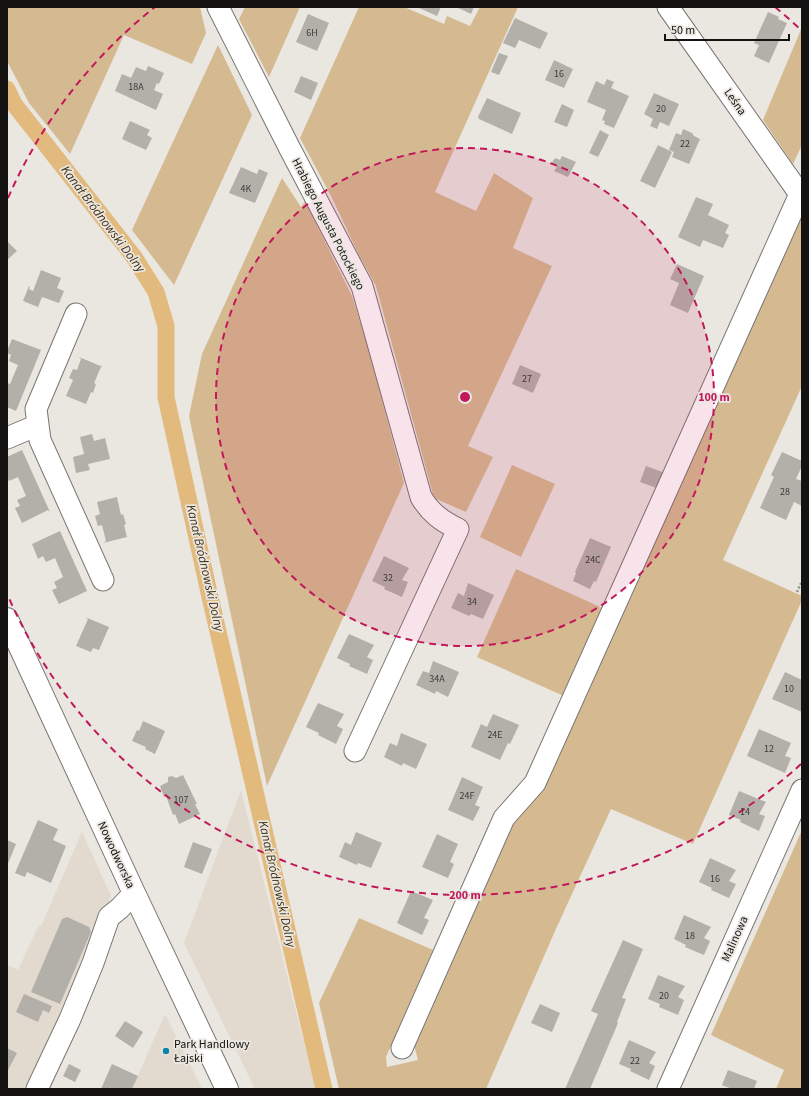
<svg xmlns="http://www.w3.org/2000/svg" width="809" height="1096" viewBox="0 0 809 1096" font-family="'Source Sans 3',sans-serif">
<rect width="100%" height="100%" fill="#eae6e0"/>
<path fill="#e2dace" d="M 241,790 L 301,1032 L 316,1089 L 255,1089 L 184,943 Z
M 82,832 L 111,896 L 27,1089 L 7,1089 L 7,965 L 18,970 L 39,925 L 41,926 Z
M 165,1014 L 202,1089 L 132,1089 Z"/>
<path fill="#d5ba91" d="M 7,7 L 200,7 L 206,33 L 192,64 L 124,35 L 70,154 L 29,103 L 7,61 Z
M 245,7 L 300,7 L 269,77 L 239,19 Z
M 359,7 L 404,7 L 444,24 L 447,16 L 470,26 L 480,7 L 518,7 L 435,192 L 476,211 L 494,173 L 533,198 L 513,248 L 552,266 L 468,446 L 493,457 L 466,512 L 434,498 L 376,286 L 360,257 L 331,196 L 300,138 Z
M 802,27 L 802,145 L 793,164 L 763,120 Z
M 218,45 L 252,115 L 174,285 L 132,230 Z
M 282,178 L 301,207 L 305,201 L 352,296 L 367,344 L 404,483 L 267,786 L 189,416 L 202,354 Z
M 802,212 L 802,386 L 723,560 L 802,596 L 802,600 L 693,844 L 611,809 L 555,931 L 486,1089 L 339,1089 L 319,1003 L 359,918 L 433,950 L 386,1057 L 387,1067 L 418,1060 L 414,1045 L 476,896 Z
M 512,465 L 555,484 L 521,557 L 480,537 Z
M 516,569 L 607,610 L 566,697 L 477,657 Z
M 802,830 L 802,1089 L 776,1089 L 784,1070 L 711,1035 Z"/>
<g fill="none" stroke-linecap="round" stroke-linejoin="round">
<path stroke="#e3ba7d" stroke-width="17" d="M 7,89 L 14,104 L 134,257 L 156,292 L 166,326 L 166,397 L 210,597 L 324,1089"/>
</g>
<path fill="#b3b0aa" d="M 417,7 L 441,7 L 437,16 Z
M 456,7 L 474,7 L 471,14 Z
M 768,12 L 779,17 L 778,19 L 787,23 L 769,63 L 754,56 L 759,45 L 754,43 Z
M 308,14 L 329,23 L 317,51 L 296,42 Z
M 515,18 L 548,33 L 540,49 L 519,40 L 515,48 L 503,43 Z
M 499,53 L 508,56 L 499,75 L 491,72 Z
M 554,60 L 573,69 L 564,88 L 545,80 Z
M 148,66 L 164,73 L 159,84 L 157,83 L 154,90 L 163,94 L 156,110 L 115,91 L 122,74 L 131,78 L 136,67 L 146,71 Z
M 301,76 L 318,83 L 311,100 L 294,92 Z
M 607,79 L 614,82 L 611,88 L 629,96 L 614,128 L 604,124 L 605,121 L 602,120 L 606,110 L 587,102 L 596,81 L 604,85 Z
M 654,93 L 679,104 L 669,126 L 660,122 L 657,129 L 650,126 L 653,119 L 644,114 Z
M 487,98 L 521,113 L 512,134 L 479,119 L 478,117 Z
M 562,104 L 574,110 L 567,127 L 554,122 Z
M 130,121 L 150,130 L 147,135 L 152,138 L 146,150 L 122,139 Z
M 683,129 L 692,133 L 694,136 L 700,139 L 689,164 L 672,157 L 674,152 L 669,150 L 676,133 L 681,135 Z
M 600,130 L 609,135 L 598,157 L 589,153 Z
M 658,145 L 672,152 L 655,188 L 640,181 Z
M 562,156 L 576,162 L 568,177 L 554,171 L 557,167 L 551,164 L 555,158 L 560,160 Z
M 241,167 L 257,174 L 259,169 L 268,173 L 255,203 L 229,193 Z
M 696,197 L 713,204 L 708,215 L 729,225 L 725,233 L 729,235 L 723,248 L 703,240 L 700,247 L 678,237 Z
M 7,241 L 17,251 L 7,260 Z
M 677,264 L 704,276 L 688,313 L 670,305 L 679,283 L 670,279 Z
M 41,270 L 61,278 L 57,288 L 64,291 L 59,303 L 42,297 L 38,307 L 23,301 L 29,286 L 30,287 L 29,289 L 33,291 Z
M 12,339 L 41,350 L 16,411 L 7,407 L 7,383 L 10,384 L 18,365 L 9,361 L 11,355 L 7,353 L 7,351 Z
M 79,357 L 103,367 L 101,367 L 94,383 L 96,384 L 93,393 L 91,392 L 86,404 L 66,396 L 73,380 L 69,378 L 73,369 L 77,370 L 81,359 Z
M 520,365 L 541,374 L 533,393 L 512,384 Z
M 92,434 L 94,441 L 105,438 L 110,459 L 88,464 L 90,470 L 76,473 L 73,457 L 84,454 L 80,437 Z
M 22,450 L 50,512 L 48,510 L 22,523 L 15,508 L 20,506 L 17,500 L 26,496 L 18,477 L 9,481 L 7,477 L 7,457 Z
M 782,452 L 802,461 L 802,466 L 796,479 L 802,481 L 802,506 L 794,502 L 786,520 L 760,508 L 774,477 L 771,475 Z
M 646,466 L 668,474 L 662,490 L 640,482 Z
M 117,497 L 121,515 L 123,514 L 126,524 L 124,525 L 127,537 L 103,543 L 106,541 L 102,525 L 98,526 L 95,516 L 100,514 L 97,502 Z
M 60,531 L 87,591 L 59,604 L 52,590 L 57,588 L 54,582 L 63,577 L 55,558 L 46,562 L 43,556 L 38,559 L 32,544 Z
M 590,538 L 611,547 L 596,582 L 594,581 L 590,589 L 573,581 L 576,573 L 575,572 Z
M 384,556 L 409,568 L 402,580 L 408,582 L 402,597 L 384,589 L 385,587 L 372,581 Z
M 468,583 L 494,595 L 483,619 L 471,614 L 469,616 L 451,608 L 458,593 L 464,596 Z
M 85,617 L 109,627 L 99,650 L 93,648 L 91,652 L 76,646 L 88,619 Z
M 349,634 L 374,645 L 367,657 L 373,660 L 367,674 L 349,666 L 350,664 L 337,658 Z
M 433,661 L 459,672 L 448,697 L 436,691 L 435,694 L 416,685 L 423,671 L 429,673 Z
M 785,672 L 802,680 L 802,712 L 772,699 Z
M 318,703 L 344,714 L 337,726 L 343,729 L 336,744 L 318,735 L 319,733 L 306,727 Z
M 493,714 L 519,725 L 510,744 L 508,743 L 500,760 L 471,747 L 481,724 L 487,727 Z
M 143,721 L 165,731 L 155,754 L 145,749 L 146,747 L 132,741 L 137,730 L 139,731 Z
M 759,729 L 791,743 L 785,756 L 791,758 L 785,773 L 747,756 Z
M 401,733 L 427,744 L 416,769 L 403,763 L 402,766 L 384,757 L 390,743 L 397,746 Z
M 183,775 L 197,804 L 195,804 L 200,814 L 179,824 L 175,814 L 173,815 L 166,796 L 164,797 L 160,786 L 168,782 L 168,777 L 172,776 L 176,778 Z
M 462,777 L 483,787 L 475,805 L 480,807 L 473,821 L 448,810 Z
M 739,791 L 766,802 L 759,814 L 765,816 L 759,831 L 740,822 L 741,820 L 729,815 Z
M 38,820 L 58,829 L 53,840 L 66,846 L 51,883 L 27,872 L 25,877 L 15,873 Z
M 356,832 L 382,843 L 371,868 L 358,863 L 357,865 L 339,857 L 345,842 L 351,845 Z
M 437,834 L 458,844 L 450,862 L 454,864 L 448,878 L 422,867 Z
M 7,840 L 16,844 L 7,866 Z
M 193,842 L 212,849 L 202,874 L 184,867 Z
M 710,858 L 736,870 L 729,881 L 736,884 L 729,898 L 711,890 L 712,888 L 699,882 Z
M 411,891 L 433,900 L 424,918 L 429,920 L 422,935 L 397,923 Z
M 684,915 L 711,927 L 704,938 L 710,941 L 704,955 L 685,947 L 686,945 L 674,939 Z
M 67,917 L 89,927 L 91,932 L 60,1004 L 31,992 L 62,919 Z
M 623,940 L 643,949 L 622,998 L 626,999 L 617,1022 L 618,1023 L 590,1089 L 565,1089 L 598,1014 L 591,1011 Z
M 658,975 L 685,986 L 678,997 L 684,1000 L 678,1015 L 659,1007 L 660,1004 L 648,999 Z
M 24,994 L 52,1006 L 49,1013 L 43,1010 L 38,1022 L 16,1012 Z
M 540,1004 L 560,1013 L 552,1032 L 531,1023 Z
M 125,1021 L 143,1032 L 133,1048 L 115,1036 Z
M 629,1040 L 656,1052 L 649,1063 L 655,1066 L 649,1080 L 630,1071 L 631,1069 L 619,1064 Z
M 7,1048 L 17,1053 L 8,1070 L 7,1069 Z
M 69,1064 L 81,1070 L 75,1082 L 63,1076 Z
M 112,1064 L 138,1076 L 132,1089 L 101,1089 Z
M 728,1070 L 757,1081 L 754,1089 L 732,1089 L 722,1085 Z"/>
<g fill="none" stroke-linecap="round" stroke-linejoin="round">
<g stroke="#797571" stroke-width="23">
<path id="minor" d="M 218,7 L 290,149 L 362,286 L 421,497 C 430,513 442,521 458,529 L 355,751
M 668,7 L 802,197
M 76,314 L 36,409 L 40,440 L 103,580
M 7,438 L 38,425
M 402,1048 L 504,818 L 535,783 L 800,194
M 37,1089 L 70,1019 L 93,963 L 109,917 L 120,908 L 134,893
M 668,1089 L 802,790"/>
</g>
<g stroke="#797571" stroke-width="24">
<path id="major" d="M 7,619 L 134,893 L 227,1089"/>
</g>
<path stroke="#92908b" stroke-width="2.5" stroke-dasharray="2 2" stroke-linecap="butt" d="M 797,592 L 802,581"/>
<use href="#minor" stroke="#fff" stroke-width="21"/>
<use href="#major" stroke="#fff" stroke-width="22"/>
</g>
<circle cx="465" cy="397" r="249" fill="#c2185b" fill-opacity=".12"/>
<g fill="none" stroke="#c2185b" stroke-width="2" stroke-dasharray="7 5">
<circle cx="465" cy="397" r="249"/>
<path d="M801 764A498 498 0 0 1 8 596M8 198A498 498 0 0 1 155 7M775 7A498 498 0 0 1 801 30"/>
</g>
<circle fill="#0f84aa" stroke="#eae6e0" stroke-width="1.5" cx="166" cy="1051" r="4"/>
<g text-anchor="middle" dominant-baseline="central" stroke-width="3.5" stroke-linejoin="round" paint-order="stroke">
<g font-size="10" fill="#3c3a37">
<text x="312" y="33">6H</text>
<text x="559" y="74">16</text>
<text x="136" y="87">18A</text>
<text x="661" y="109">20</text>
<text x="685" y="144">22</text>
<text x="246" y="189">4K</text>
<text x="527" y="379">27</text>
<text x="785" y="492">28</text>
<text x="593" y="560">24C</text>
<text x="388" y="578">32</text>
<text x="472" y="602">34</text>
<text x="437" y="679">34A</text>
<text x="789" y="689">10</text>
<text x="495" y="735">24E</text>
<text x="769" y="749">12</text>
<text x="467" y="796">24F</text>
<text x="181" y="800">107</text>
<text x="745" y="812">14</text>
<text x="715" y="879">16</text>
<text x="690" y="936">18</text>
<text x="664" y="996">20</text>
<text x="635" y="1061">22</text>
</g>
<g font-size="12" fill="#141311" stroke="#eae6e0">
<text transform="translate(735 102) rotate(55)">Leśna</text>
<text transform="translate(328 224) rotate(63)">Hrabiego Augusta Potockiego</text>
<text transform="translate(116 855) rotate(65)">Nowodworska</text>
<text transform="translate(735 939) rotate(-66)">Malinowa</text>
</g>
<g font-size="12" fill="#141311" stroke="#eae6e0" text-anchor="start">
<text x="174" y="1044">Park Handlowy<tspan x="174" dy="14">Łajski</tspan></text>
</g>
<g font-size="13" font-style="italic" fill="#423115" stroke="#eae6e0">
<text transform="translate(103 219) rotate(53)">Kanał Bródnowski Dolny</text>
<text transform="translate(205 568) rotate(77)">Kanał Bródnowski Dolny</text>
<text transform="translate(277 884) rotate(77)">Kanał Bródnowski Dolny</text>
</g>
</g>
<circle cx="465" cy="397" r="6" fill="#c2185b" stroke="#eae6e0" stroke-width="2"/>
<g font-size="12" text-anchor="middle" font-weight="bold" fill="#c2185b" stroke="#eae6e0" stroke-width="3.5" stroke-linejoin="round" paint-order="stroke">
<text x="714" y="401">100 m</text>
<text x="465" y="899">200 m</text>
</g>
<rect width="809" height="1096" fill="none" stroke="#141311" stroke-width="16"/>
<path d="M665 34v6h124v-6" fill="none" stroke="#141311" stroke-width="2"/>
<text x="671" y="34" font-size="12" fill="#141311" stroke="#eae6e0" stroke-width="3" paint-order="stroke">50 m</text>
</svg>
